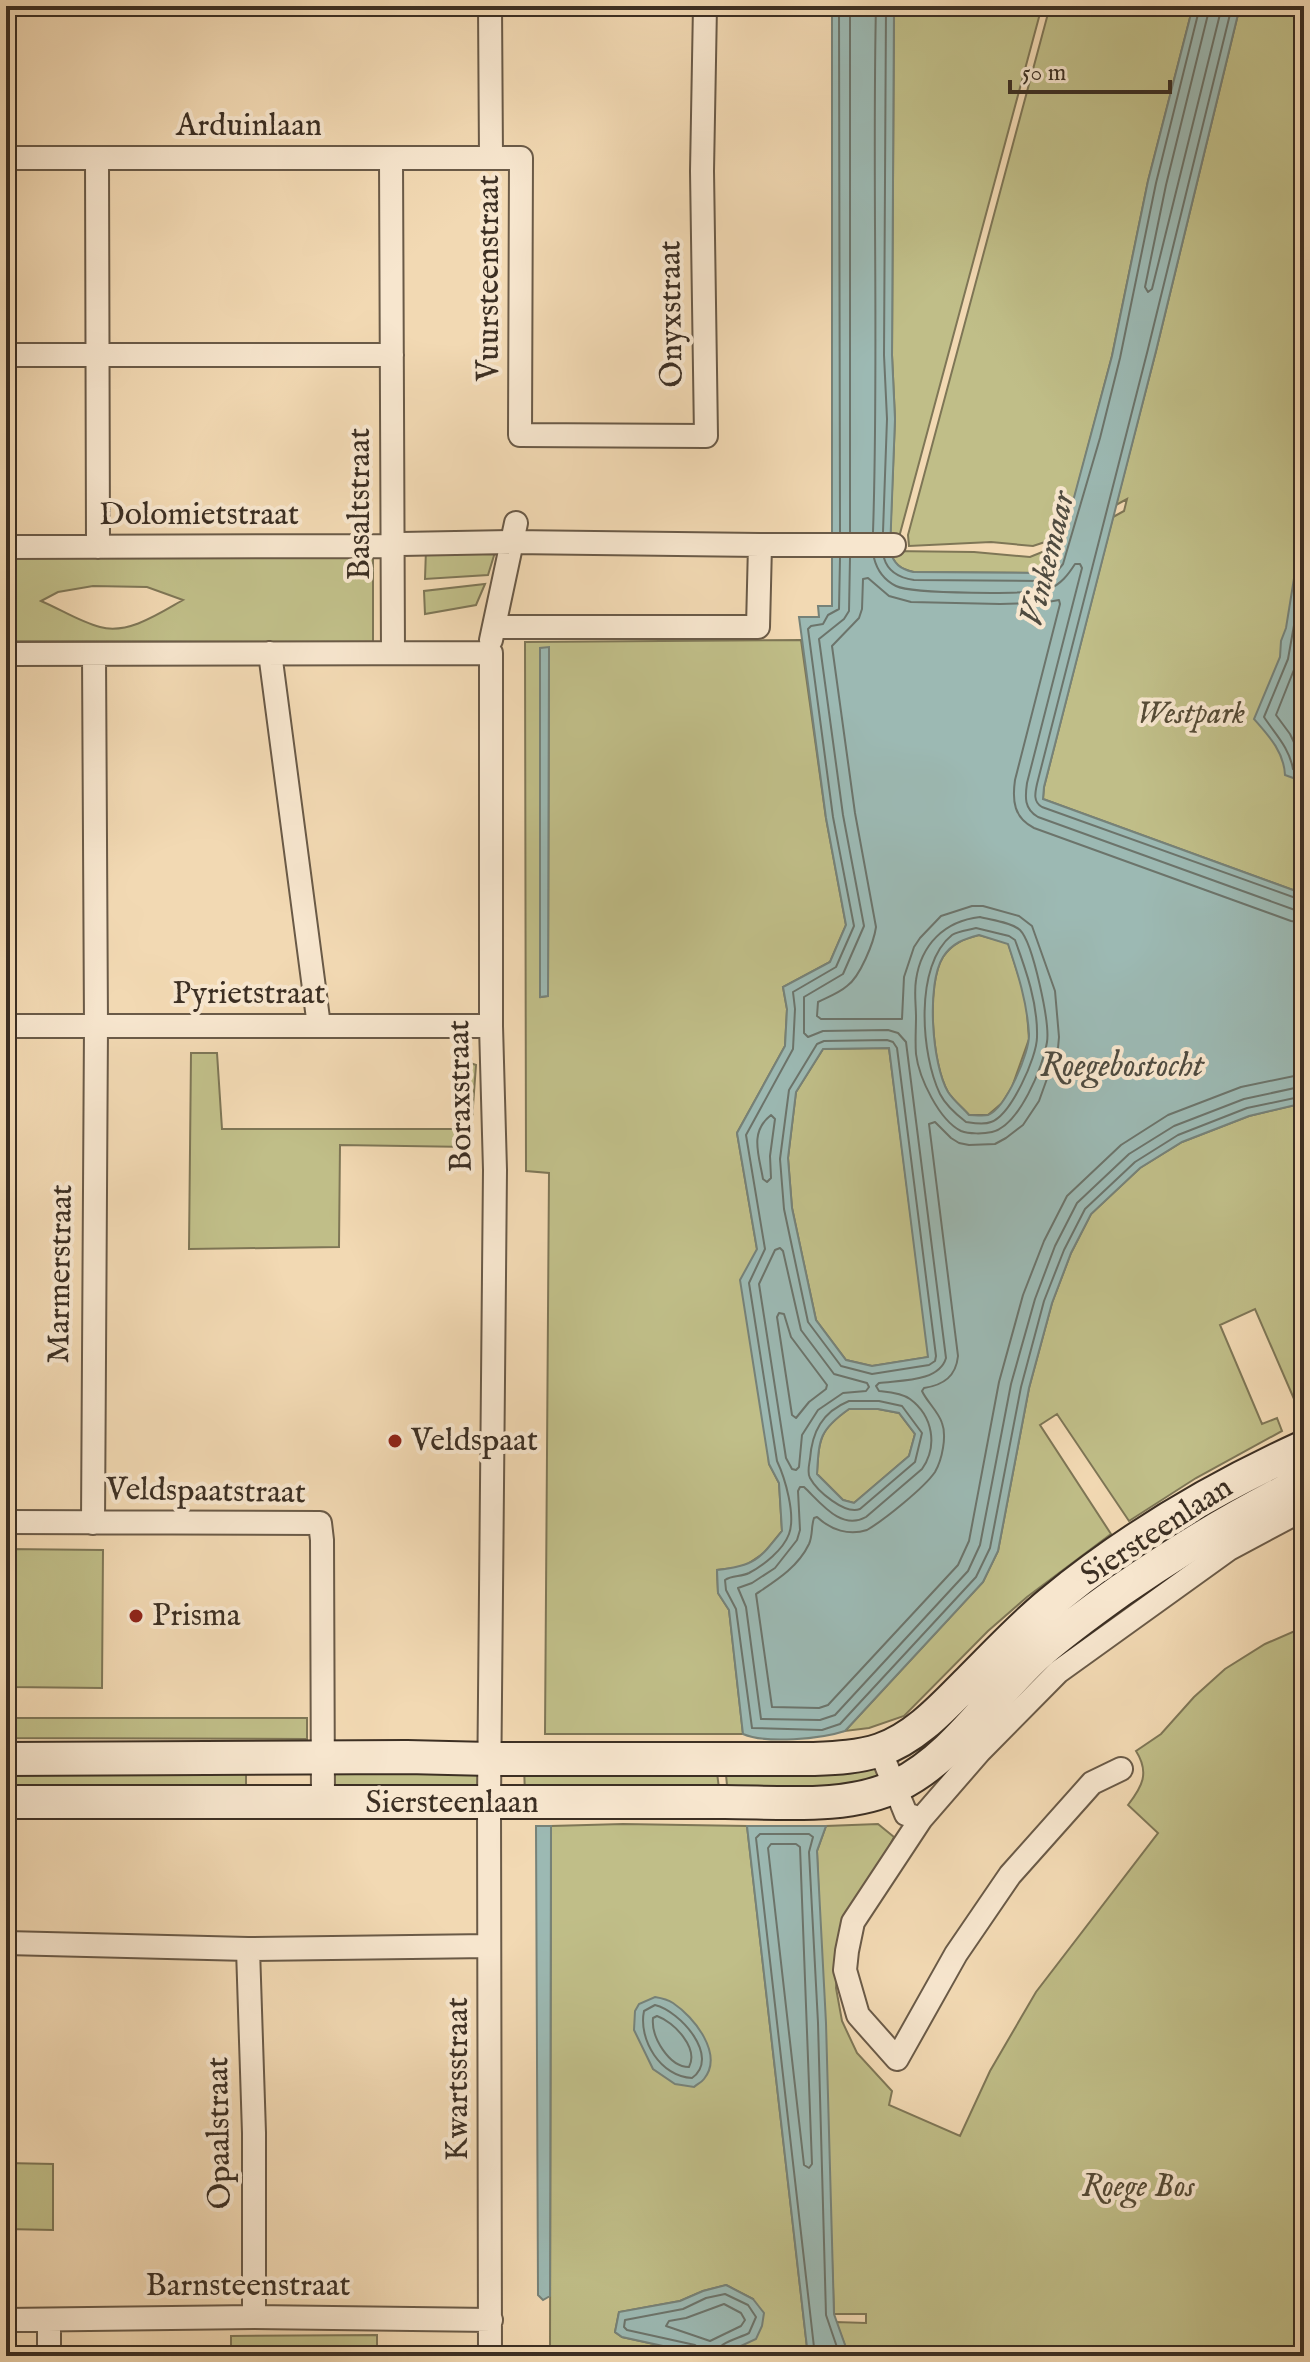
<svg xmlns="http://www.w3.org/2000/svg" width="1310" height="2362" viewBox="0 0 1310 2362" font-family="'IM FELL English',serif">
<rect width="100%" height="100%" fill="#f2d9b3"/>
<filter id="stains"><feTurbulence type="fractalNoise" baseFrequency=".0025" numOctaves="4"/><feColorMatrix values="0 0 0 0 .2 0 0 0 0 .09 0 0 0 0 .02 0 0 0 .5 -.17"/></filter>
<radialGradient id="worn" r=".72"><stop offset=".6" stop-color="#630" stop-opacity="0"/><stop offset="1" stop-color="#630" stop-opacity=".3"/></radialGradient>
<path fill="#c0be88" stroke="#7e7656" stroke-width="2" fill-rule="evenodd" d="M 894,6 L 1042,6 L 898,541 L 890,541 L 895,419 L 892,355 Z
M 1050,6 L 1193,6 L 1148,181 L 1112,356 L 1066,530 L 1048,541 L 1033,546 L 991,542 L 909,546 L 908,535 Z
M 1240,6 L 1304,6 L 1304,894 L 1043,799 L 1044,787 L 1113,517 L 1124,511 L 1127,499 L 1116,505 L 1156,351 Z
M 1062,544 C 1058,558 1054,566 1040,573 L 914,572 C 900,569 894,564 890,551 L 974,552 L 1030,557 Z
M 426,549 L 496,549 L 488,575 L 425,579 Z
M 373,554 L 373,642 L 6,641 L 6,556 ZM 93,586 L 147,587 L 183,600 C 160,613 128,635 100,627 C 80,622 60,609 41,601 L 58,592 Z
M 485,584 L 476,605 L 425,614 L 424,591 Z
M 801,640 L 826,818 L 846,925 L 830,962 L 783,987 L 787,1009 L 785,1046 L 737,1133 L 757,1249 L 769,1464 L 779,1483 L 782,1531 L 764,1553 L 743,1567 L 717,1570 L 718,1593 L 729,1610 L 743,1734 L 545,1734 L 549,1173 L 526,1171 L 525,642 ZM 540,648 L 549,648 L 548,996 L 541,997 Z
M 979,935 L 1008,943 L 1026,999 L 1029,1039 L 1012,1087 L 1002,1103 L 988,1115 L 969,1115 C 963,1108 953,1100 948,1092 C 932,1065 926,984 943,957 C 952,943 964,939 979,935 Z
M 889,1048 L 929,1357 L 872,1366 L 846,1360 L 816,1320 L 792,1208 L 788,1158 L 796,1092 L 823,1049 Z
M 191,1053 L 217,1053 L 222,1129 L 454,1129 L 456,1058 L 476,1065 L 470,1147 L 340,1145 L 339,1247 L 189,1249 Z
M 1304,1103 L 1304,1422 L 1255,1309 L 1220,1325 L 1262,1424 L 1277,1418 L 1282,1431 L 1196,1478 L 1129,1521 L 1057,1414 L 1040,1425 L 1111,1534 L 1027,1597 L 988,1631 L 904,1716 L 869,1728 L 845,1731 L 983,1582 L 998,1551 L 1029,1388 L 1052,1303 L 1071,1253 L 1091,1214 L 1140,1168 L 1182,1142 L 1249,1116 Z
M 849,1409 L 878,1409 L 899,1413 L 915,1434 L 909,1456 L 854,1503 L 843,1500 L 817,1474 C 819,1439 819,1430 849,1409 Z
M 6,1549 L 103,1550 L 102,1688 L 9,1687 L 9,1653 L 6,1653 Z
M 1304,1627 L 1304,2356 L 849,2356 L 836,2322 L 866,2323 L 866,2314 L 834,2314 L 817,1851 L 826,1826 L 878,1824 L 894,1837 L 838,1954 L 836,1988 L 842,2021 L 857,2053 L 892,2091 L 889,2105 L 960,2136 L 990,2071 L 1036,1992 L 1158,1833 L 1128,1805 C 1142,1787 1150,1773 1136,1751 L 1161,1734 L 1194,1697 L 1225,1669 L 1265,1644 Z
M 6,1718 L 307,1718 L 307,1739 L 6,1738 Z
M 725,1764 L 878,1767 L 881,1781 L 728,1796 Z
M 6,1765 L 246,1765 L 246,1796 L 6,1796 Z
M 524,1765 L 716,1765 L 720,1796 L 525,1796 Z
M 336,1770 L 479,1773 L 479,1784 L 474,1791 L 336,1791 L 333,1782 Z
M 623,1824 L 747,1826 L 808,2356 L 550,2356 L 551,1826 ZM 726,2285 L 753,2299 L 728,2352 L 704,2355 L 622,2337 L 615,2332 L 619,2312 L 680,2301 L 703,2291 Z
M 6,2163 L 53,2164 L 53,2230 L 6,2229 Z
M 377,2335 L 377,2346 L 385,2347 L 385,2356 L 280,2356 L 280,2353 L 231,2353 L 231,2336 Z"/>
<path fill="#9cb9b3" stroke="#768279" stroke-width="2" fill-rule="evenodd" d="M 832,6 L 894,6 L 892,355 L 895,419 L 890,551 C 894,564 900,569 913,572 L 1040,573 L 1053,566 L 1058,557 L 1112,356 L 1148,181 L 1193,6 L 1240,6 L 1156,351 L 1044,787 L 1043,799 L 1304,894 L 1304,1103 L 1249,1116 L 1182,1142 L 1140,1168 L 1091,1214 L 1071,1253 L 1052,1303 L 1029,1388 L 998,1551 L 983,1582 L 845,1731 C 821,1739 766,1744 743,1734 L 729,1610 L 718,1593 L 717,1570 C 754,1566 759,1560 782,1531 L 779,1483 L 769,1464 L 740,1280 L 757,1249 L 737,1133 L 785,1046 L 787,1009 L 783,987 L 830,962 L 846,925 L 826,818 L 799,617 L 819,617 L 818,606 L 832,606 ZM 979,935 L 1008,944 C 1018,974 1027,1002 1029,1034 C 1030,1052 1006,1108 988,1115 C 983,1116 974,1115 969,1115 C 963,1108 953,1100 948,1092 C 932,1065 926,984 943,957 C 952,943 964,939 979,935 ZM 889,1048 L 928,1357 L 872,1366 L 846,1360 L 816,1320 L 792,1208 L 788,1158 L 796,1092 L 823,1049 ZM 849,1409 L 878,1409 L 899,1413 L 915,1434 L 909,1456 L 854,1503 L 843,1500 L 817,1474 C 819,1439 819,1430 849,1409 Z
M 1304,557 L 1304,782 L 1285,775 C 1284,752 1269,736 1254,719 L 1280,657 L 1281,641 L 1286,628 L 1296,566 Z
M 549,647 L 548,996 L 540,997 L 540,648 Z
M 536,1826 L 551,1826 L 550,2296 L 543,2300 L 538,2295 Z
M 747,1826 L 826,1826 L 817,1851 L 826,2023 L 834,2314 L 849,2356 L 808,2356 Z
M 655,1997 C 661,1998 667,1999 673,2003 C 694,2017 724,2054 704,2079 C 701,2083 697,2084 694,2087 L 675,2084 L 653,2069 L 634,2030 L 635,2011 L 639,2004 Z
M 726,2285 L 753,2299 L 764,2313 L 762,2326 L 756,2339 L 728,2352 L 704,2355 L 622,2337 L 615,2332 L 619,2312 L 680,2301 L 703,2291 Z"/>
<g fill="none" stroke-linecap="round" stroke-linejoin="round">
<path stroke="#6c746b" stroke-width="2" d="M 839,6 L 840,532
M 850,6 L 850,532
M 1210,6 L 1166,185 L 1145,287 L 1148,292 L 1152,289 L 1222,6
M 1232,6 L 1148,349 L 1037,784 C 1035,793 1033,802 1042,807 L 1304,901
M 873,532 C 879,357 872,181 876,6
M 883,532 L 887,419 L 884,355 L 886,6
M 840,558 L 839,609 L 828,615 L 823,624 L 811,626 L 808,629 L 833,817 L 854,926 L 836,967 L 793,992 L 795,1009 L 793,1049 L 746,1135 L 765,1249 L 749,1283 L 777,1461 C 785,1478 796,1515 789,1534 C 783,1550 764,1565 749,1573 C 741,1577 732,1575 725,1580 L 726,1590 L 736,1609 L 752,1728 L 822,1730 L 840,1724 L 976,1577 L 990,1548 L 1021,1387 L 1044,1301 L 1064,1250 L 1085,1209 L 1135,1162 L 1178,1135 L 1247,1108 L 1304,1096
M 850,558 L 849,611 L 844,619 L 819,639 L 843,815 L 864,926 L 843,974 L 804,997 L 804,1033 L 808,1037 L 823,1031 L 888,1030 L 898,1033 L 906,1042 L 946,1358 C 939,1382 901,1380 879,1383 L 876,1386 L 879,1391 C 888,1392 902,1393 910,1399 C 933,1416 938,1446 922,1469 L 866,1517 C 841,1531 821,1503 804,1487 L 800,1487 L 798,1491 L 800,1530 L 797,1540 L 775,1568 L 752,1583 L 738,1588 L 746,1607 L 761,1719 L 820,1720 L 835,1715 L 968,1571 L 980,1545 L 1011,1384 L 1035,1299 L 1055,1246 L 1077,1203 L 1129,1154 L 1174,1126 L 1244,1099 L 1304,1086
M 874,558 C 877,570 884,580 896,586 C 912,594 1031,595 1049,589 C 1061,584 1068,575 1075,564 L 1080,564 L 1082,568 L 1027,783 C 1025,797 1024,809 1038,817 L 1295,910 L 1304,911
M 884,558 C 888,572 900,578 914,580 L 1041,581 L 1054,575 L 1063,564 L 1100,438 L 1120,358 L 1156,183 L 1200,6
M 1304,569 L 1288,659 L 1264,717 C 1275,734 1289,747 1293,769 L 1304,774
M 1304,627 L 1299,645 L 1297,662 L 1276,715 L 1290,734 L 1304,763
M 980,917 C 991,920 1011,922 1020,930 C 1033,943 1050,1023 1047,1042 C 1043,1067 1019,1126 992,1132 C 983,1134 969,1134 961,1131 C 939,1120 919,1078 916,1054 C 915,1042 916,1029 916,1017 C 916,1005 914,992 916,980 C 921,945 944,921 980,917 Z
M 1304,923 L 1291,921 L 1034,828 C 1014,818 1012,801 1015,780 L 1060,604 L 1059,600 L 1042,603 L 1000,604 L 911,602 L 889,596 L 868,578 L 863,579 L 862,609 L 859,618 L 832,646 L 855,813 L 876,927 C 874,942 860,977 847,986 C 839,993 828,997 818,1002 L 817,1016 L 821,1019 L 902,1019 L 904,977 L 914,947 L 920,938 L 941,916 L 972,906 L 983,906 L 1019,916 L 1032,926 L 1055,991 L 1059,1037 L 1058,1048 L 1039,1101 L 1023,1125 L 1006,1138 L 995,1144 L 969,1145 L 959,1143 L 951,1138 L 935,1122 L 929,1124 L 958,1356 C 956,1376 944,1385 924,1388 L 922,1391 C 927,1402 938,1411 942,1423 C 947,1436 942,1460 935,1472 C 924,1488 884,1520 867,1530 C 849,1536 831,1530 817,1517 L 814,1518 C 811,1526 813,1535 809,1544 C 798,1567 777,1580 756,1594 L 772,1707 L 819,1708 L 828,1705 L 958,1565 L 969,1541 L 999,1382 L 1023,1295 L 1044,1241 L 1067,1196 L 1121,1145 L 1168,1115 L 1241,1087 L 1304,1074
M 976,928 L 1009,936 L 1015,940 C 1026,970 1038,1004 1037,1037 C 1037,1057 1011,1115 991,1122 C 984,1125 973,1123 966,1122 C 957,1115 945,1104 940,1094 C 921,1055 914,965 952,935 C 958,931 969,930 976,928 Z
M 887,1040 L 893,1042 L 897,1048 L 936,1356 L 935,1361 L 929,1365 L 872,1374 L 841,1366 L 808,1322 L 784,1209 L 780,1159 L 789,1090 L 817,1044 L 824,1041 Z
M 771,1115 L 775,1119 L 770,1156 L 771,1178 L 767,1182 L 763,1179 C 759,1155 749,1132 771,1115 Z
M 780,1248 L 783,1251 L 801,1330 L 834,1374 L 867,1383 L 869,1387 L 866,1391 L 843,1393 L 818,1410 L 802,1435 L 799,1467 L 796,1470 L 792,1469 L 786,1458 L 759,1284 L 775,1250 Z
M 779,1313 L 784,1314 L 791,1337 L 827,1385 L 826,1389 L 809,1402 L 796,1418 L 792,1415 L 777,1317 Z
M 849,1401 L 879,1401 L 902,1406 L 922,1433 L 915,1462 L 860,1509 C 845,1515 817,1491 810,1478 C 807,1473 809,1465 810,1459 C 812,1432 822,1412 849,1401 Z
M 771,1844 L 796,1844 L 800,1847 L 812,2164 L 809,2168 L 804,2165 L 768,1848 Z
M 655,2005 C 680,2011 721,2057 692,2078 C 661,2077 638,2040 644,2011 Z
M 657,2016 C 674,2022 699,2048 689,2067 C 669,2067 651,2037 653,2018 Z
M 724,2304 L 741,2313 L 745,2320 L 741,2326 L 710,2341 L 666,2326 L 669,2321 L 686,2318 Z
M 701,2356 L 700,2349 L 695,2345 L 627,2330 L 624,2327 L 625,2320 L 683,2309 L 706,2298 L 725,2294 L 748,2305 L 756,2317 L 749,2333 C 738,2339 717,2342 715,2356
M 815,2356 L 756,1838 L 760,1834 L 809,1834 L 813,1837 L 809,1852 L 818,2023 L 826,2315 L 840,2356"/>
<g stroke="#6a5a47" stroke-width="26">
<path id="street" d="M 490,6 L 491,158
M 6,158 L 521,158 L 520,435 L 706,436 L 702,171 L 705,6
M 97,158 L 98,547
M 391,158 L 393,653
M 6,355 L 392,355
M 401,544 L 512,542 L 760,545
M 6,547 L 393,546
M 494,627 L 758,627 L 760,545 L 894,545
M 491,640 L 516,523
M 270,653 L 319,1026
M 6,654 L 491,653 L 491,1026 L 495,1170 L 489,1802 L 490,2356
M 6,1026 L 491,1026
M 6,1522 L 320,1523 L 322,1540 L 323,1802
M 93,1523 L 96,1026 L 94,654
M 880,1750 L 906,1814 L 921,1819
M 1121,1769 L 1092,1783 L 1010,1875 L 956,1954 L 897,2059 L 858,2015 L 845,1970 L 847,1951 L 853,1922 L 921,1819 L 980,1751 L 1058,1672 L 1229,1549 L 1304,1509
M 6,1943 L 248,1949 L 489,1946
M 248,1949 L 254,2133 L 254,2317
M 6,2320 L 254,2317 L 491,2320
M 49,2356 L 49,2320"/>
</g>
<g stroke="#3c2f23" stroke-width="36">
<path id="secondary" d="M 6,1759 L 407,1757 L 490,1759 L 814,1759 C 837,1758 859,1757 880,1750 C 917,1737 944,1706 971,1679 C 996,1654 1022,1626 1050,1603 C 1126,1540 1214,1488 1304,1447
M 6,1802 L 725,1802 C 779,1802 849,1810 898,1785 C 954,1758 993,1694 1039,1653 C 1065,1630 1093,1610 1121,1590 C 1179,1550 1240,1513 1304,1482"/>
</g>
<use href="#street" stroke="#f7e6ce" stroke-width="22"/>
<use href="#secondary" stroke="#f7e6ce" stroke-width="32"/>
</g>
<g fill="#8f2418" stroke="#f7e6ce" stroke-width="3">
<circle cx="395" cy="1441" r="8"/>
<circle cx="136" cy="1616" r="8"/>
</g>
<g text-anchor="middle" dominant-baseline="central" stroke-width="8" stroke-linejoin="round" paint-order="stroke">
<g font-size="32" fill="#3c2f23" stroke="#f7e6ce">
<text x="249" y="126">Arduinlaan</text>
<text transform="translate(489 278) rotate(-90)">Vuursteenstraat</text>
<text transform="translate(672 314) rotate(-91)">Onyxstraat</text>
<text transform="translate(360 504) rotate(-90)">Basaltstraat</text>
<text x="199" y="515">Dolomietstraat</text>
<text x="249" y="994">Pyrietstraat</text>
<text transform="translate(461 1096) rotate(-91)">Boraxstraat</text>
<text transform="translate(61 1274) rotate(-89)">Marmerstraat</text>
<text transform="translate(206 1492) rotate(1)">Veldspaatstraat</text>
<text transform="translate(1157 1532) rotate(-33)">Siersteenlaan</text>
<text x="452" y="1803">Siersteenlaan</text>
<text transform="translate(458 2079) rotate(-90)">Kwartsstraat</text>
<text transform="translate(220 2133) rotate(-91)">Opaalstraat</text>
<text x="248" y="2286">Barnsteenstraat</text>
</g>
<g font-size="32" font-style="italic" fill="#564c37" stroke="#f7e6ce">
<text x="1191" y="714">Westpark</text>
<text x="1138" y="2187">Roege Bos</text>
</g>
<g font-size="32" fill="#3c2f23" stroke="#f7e6ce" text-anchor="start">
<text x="411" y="1441">Veldspaat</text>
<text x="152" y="1616">Prisma</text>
</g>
<g font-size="34" font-style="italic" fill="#4f4b40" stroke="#f7e6ce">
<text transform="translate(1048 559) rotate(-76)">Vinkemaar</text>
<text x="1122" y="1066">Roegebostocht</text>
</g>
</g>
<rect width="1310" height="2362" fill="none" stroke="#f2d9b3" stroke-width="32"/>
<rect x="8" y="8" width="1294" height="2346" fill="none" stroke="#3c2f23" stroke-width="4"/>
<rect x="16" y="16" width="1278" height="2330" fill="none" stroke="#3c2f23" stroke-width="2"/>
<path d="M1010 80v12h160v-12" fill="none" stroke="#3c2f23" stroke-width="4"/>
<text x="1022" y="80" font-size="24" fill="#3c2f23" stroke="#f7e6ce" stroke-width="6" paint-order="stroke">50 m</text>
<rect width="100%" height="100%" filter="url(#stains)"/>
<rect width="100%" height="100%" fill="url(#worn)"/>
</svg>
